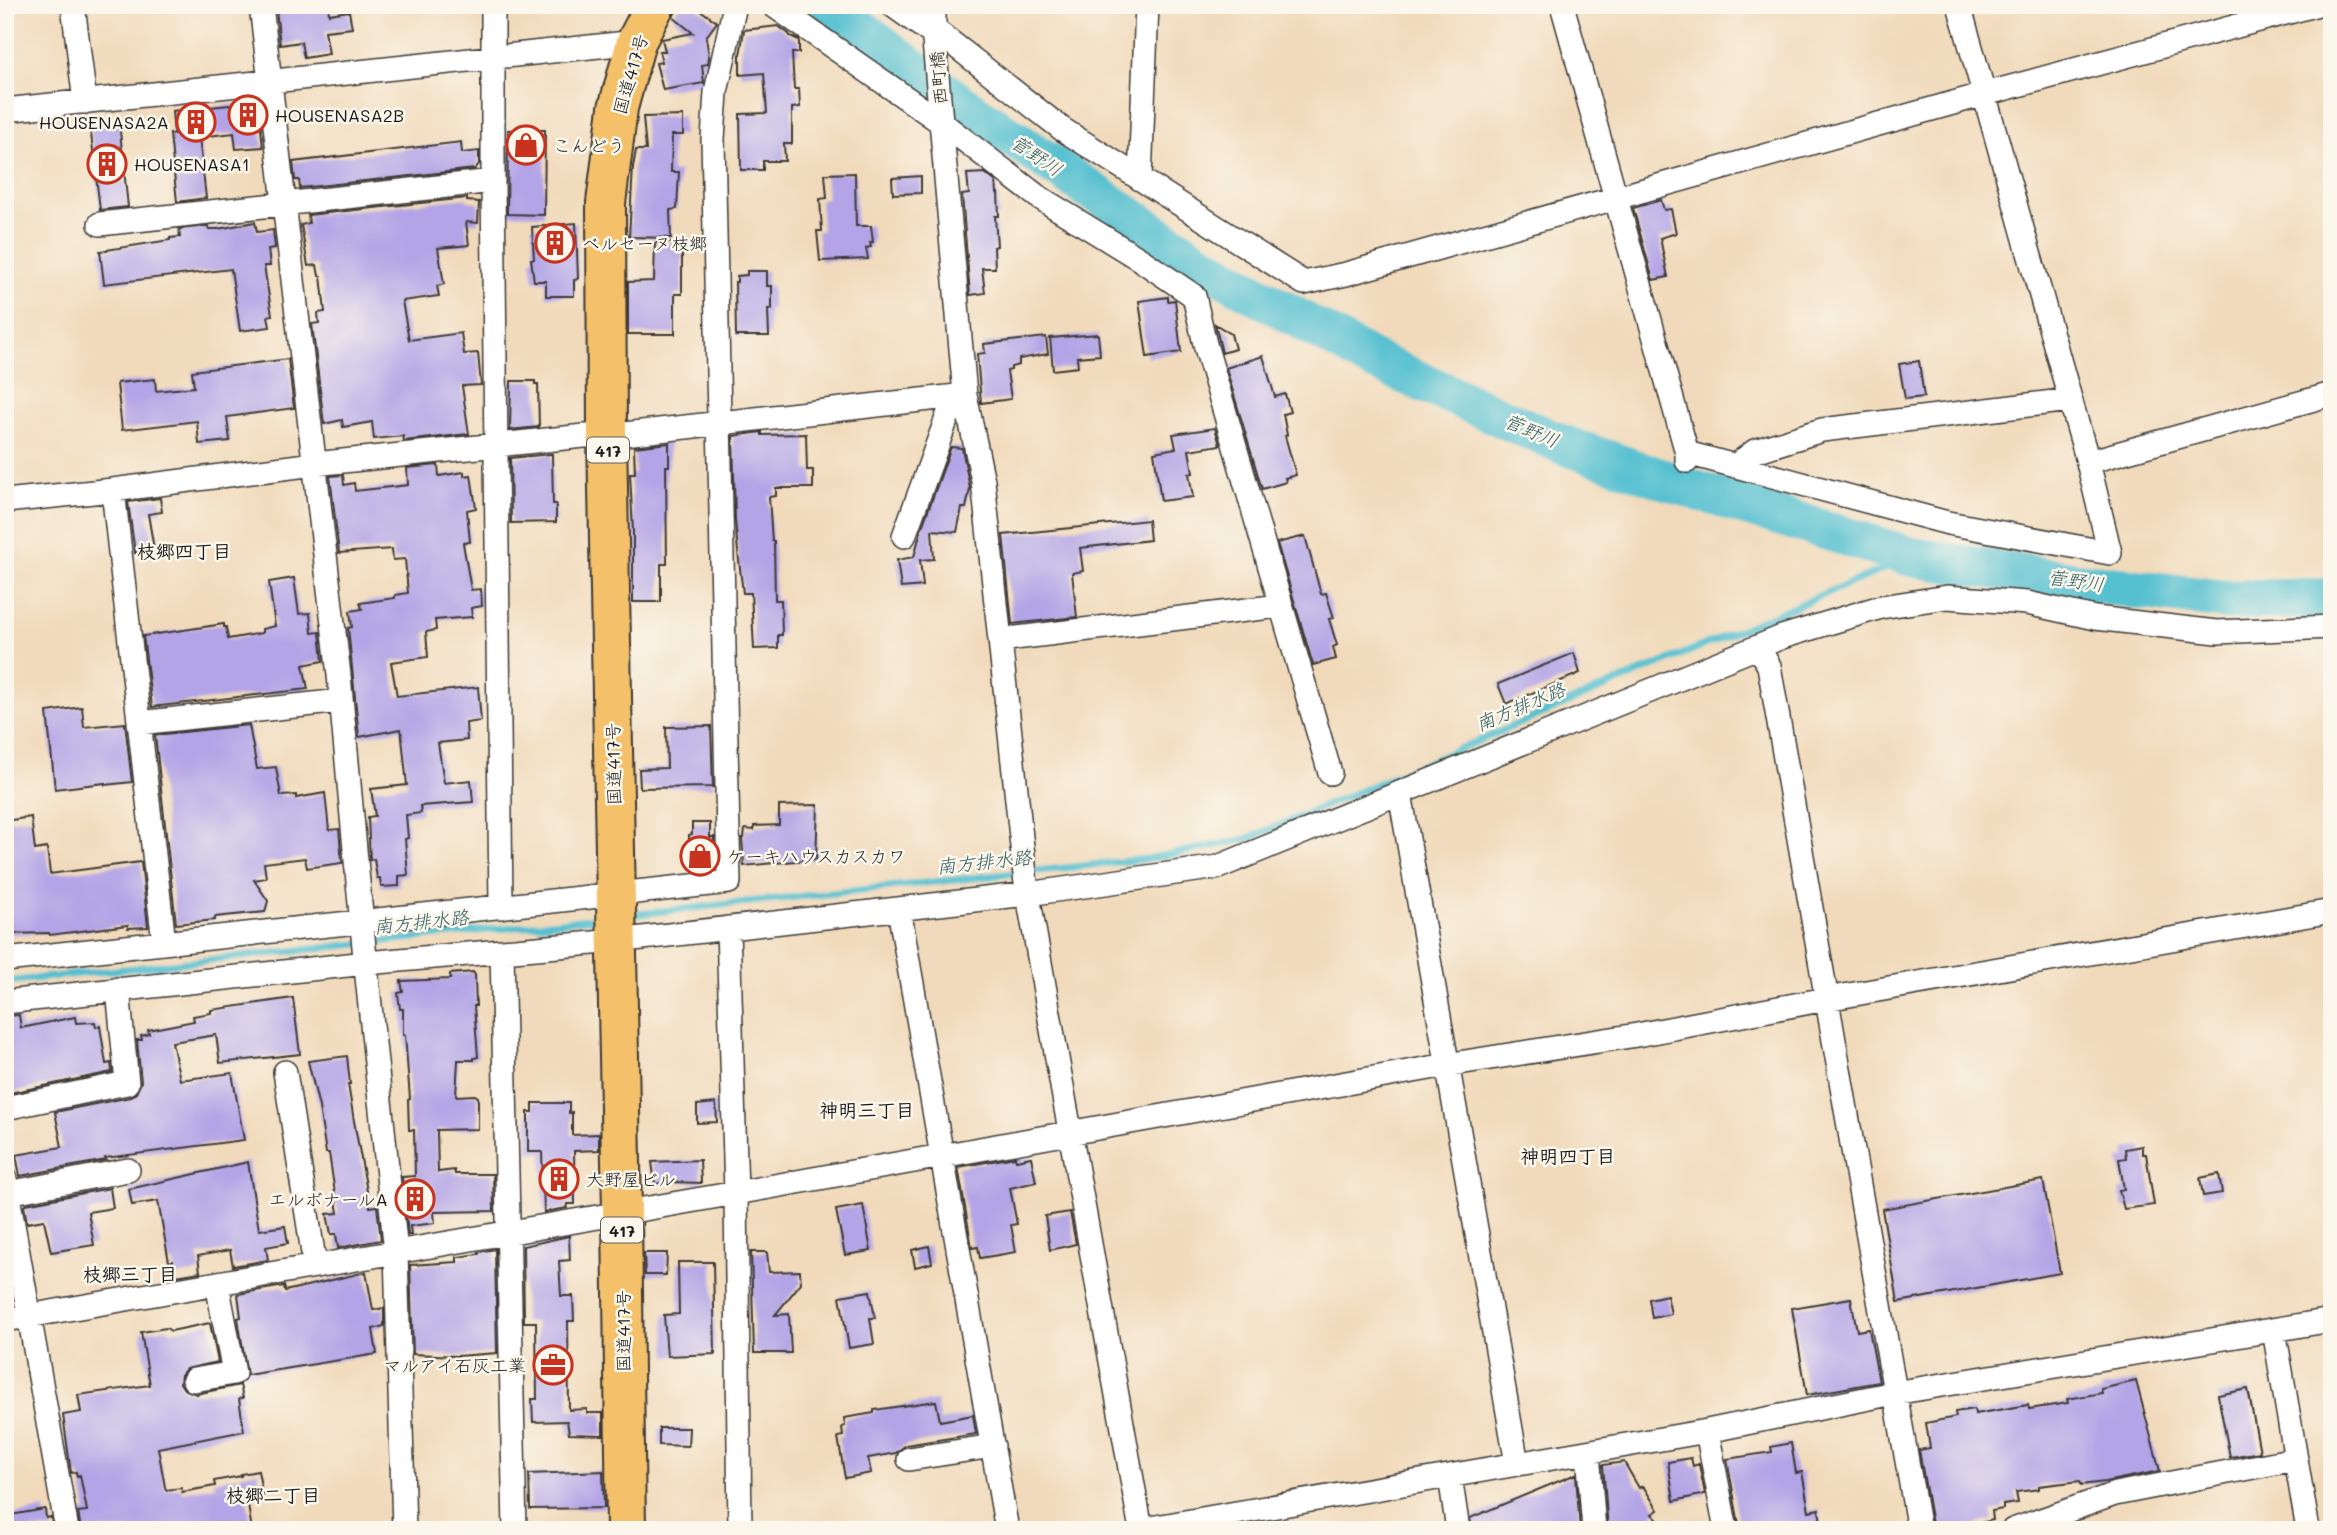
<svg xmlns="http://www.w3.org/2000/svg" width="2337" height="1535" viewBox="0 0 2337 1535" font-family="Mali,'Klee One',sans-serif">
<rect width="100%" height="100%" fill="#fbf7ec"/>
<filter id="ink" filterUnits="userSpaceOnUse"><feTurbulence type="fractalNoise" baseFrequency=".0143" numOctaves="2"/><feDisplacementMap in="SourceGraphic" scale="14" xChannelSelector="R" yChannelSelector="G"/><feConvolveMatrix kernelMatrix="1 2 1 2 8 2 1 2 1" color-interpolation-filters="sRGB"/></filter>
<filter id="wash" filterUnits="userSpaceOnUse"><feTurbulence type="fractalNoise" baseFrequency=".00686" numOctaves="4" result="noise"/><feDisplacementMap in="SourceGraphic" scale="28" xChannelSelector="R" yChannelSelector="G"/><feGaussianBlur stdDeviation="1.57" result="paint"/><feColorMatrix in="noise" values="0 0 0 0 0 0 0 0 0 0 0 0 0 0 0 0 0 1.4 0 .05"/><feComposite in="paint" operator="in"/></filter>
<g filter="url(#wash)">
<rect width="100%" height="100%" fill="#f1dabb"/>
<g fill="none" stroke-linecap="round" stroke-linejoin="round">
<path stroke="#55c0d0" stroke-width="7" d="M 629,915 L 1147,859 L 1247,839 L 1912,557
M 5,982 L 607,917"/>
<path stroke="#55c0d0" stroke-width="40" d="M 829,5 L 964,106 L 1199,262 L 1368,358 L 1561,444 L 1704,493 L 1912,557 L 2070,581 L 2226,600 L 2332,598"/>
</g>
<g id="blocks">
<path fill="#b2a4e6" d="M 302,5 L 328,5 L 329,14 L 349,11 L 352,28 L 325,31 L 329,54 L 304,58 L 301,42 L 280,45 L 276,9 Z
M 679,5 L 693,5 L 717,22 L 706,37 L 709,57 L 708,64 L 702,65 L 704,83 L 663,90 L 656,63 L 662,62 L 659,51 L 665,51 L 662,39 L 693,33 L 673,17 Z
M 778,26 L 789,34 L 790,36 L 799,40 L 799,53 L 792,53 L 794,89 L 799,89 L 800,107 L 792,108 L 792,144 L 784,144 L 785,161 L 763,161 L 763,170 L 741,170 L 740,114 L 767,113 L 764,73 L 740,75 L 740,55 L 744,30 Z
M 258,102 L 263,147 L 236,149 L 234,133 L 199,137 L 206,198 L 177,202 L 170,134 L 174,134 L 172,111 Z
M 683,116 L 683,135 L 672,135 L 671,172 L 679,172 L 677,209 L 670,210 L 671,238 L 629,237 L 633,167 L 636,150 L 646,150 L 643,117 Z
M 119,122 L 128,207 L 100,210 L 90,125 Z
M 508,130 L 545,130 L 544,215 L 507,214 Z
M 461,142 L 462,153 L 479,151 L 479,164 L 475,169 L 300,188 L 299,180 L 295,180 L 293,162 Z
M 855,173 L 856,226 L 871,226 L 873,242 L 870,242 L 871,247 L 866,248 L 868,259 L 820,261 L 817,231 L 822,231 L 820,199 L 827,198 L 825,174 Z
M 985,173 L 996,182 L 997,193 L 998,193 L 999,216 L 995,216 L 997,246 L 994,247 L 995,268 L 982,268 L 985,293 L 970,295 L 962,195 L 969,194 L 967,174 Z
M 921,176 L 921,193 L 893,194 L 892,178 Z
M 467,198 L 467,201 L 479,202 L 478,223 L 466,222 L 469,245 L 438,248 L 444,284 L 437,286 L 439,296 L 402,301 L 409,340 L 461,333 L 464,354 L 478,353 L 481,385 L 462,386 L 469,434 L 404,441 L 403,436 L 374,439 L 372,422 L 343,427 L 342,420 L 324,424 L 312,324 L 319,323 L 318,313 L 325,312 L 321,276 L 319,276 L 317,265 L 308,266 L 301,225 L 309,223 L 308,215 Z
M 1661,200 L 1664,210 L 1671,209 L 1676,233 L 1660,238 L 1668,277 L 1653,280 L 1633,208 Z
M 255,222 L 257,232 L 273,230 L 275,248 L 268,249 L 270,266 L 264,266 L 272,315 L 268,316 L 270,327 L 240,331 L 231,269 L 104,284 L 100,251 L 170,240 L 170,238 L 180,237 L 179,229 L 208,226 L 209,229 L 218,229 Z
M 576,223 L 578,279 L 574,280 L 574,296 L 546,296 L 546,281 L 534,281 L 531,259 L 534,259 L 532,227 Z
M 655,243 L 682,243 L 682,294 L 675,294 L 675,334 L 628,334 L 628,282 L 654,281 Z
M 747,271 L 767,271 L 767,286 L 772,286 L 772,309 L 768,309 L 769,336 L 736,336 L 735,282 L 737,282 L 737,276 L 747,275 Z
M 1168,297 L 1168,301 L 1175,300 L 1181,352 L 1147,357 L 1139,301 Z
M 1215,324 L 1231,334 L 1235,349 L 1222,353 Z
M 1098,334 L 1100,355 L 1077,357 L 1078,367 L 1053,370 L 1050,338 Z
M 1046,337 L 1048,354 L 1019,359 L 1019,365 L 1011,367 L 1011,370 L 1007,371 L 1011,399 L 981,403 L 977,354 L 985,353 L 984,344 Z
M 1263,356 L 1275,397 L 1285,394 L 1290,412 L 1283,414 L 1287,435 L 1285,436 L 1296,475 L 1285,478 L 1286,482 L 1262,489 L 1226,368 Z
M 288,359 L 294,408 L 227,417 L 230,441 L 199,444 L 197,421 L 122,430 L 117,383 L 155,379 L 156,391 L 194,387 L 192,371 Z
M 1919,361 L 1924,397 L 1905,399 L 1899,364 Z
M 511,381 L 535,381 L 535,384 L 538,384 L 539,427 L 510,430 Z
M 1215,428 L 1220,445 L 1189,450 L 1193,473 L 1189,474 L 1193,497 L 1161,501 L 1154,452 L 1176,448 L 1173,434 Z
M 762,432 L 762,435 L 806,434 L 807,470 L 813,470 L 813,488 L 776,488 L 776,496 L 769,497 L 772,541 L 774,541 L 775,600 L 781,600 L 782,635 L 778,635 L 778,648 L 754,649 L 751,593 L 743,593 L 738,552 L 735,520 L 733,436 Z
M 669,443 L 669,466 L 666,466 L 667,564 L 661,564 L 661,602 L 633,602 L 633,532 L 630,473 L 635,473 L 634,447 Z
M 951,447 L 962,448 L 970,489 L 966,508 L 962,508 L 957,532 L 932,530 L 934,559 L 920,560 L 923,586 L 901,588 L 897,560 L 914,557 L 921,530 Z
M 550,454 L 552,454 L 553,504 L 556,504 L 556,522 L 511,523 L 510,458 Z
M 438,465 L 439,476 L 464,472 L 464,476 L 471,475 L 476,508 L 467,510 L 470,542 L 463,543 L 471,590 L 481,589 L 482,606 L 471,608 L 472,617 L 435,620 L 436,630 L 426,632 L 428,657 L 391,662 L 397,696 L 478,687 L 481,721 L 466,723 L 467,740 L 438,743 L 444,783 L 471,780 L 473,802 L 420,806 L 421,813 L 406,815 L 408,838 L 405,839 L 408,875 L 399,876 L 399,886 L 381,887 L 380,878 L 377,878 L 374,859 L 370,860 L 368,817 L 375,816 L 371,789 L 407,785 L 401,729 L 359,737 L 348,628 L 352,627 L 350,611 L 362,609 L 360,603 L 395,598 L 395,595 L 408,593 L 405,559 L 393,560 L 392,549 L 339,553 L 330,476 L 343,475 L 344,485 L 354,483 L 355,491 L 408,485 L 407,468 Z
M 160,498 L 162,512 L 148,514 L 154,549 L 135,553 L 128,502 Z
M 1148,520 L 1150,540 L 1080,548 L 1083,571 L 1072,573 L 1077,617 L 1012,624 L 1003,535 Z
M 1305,536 L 1321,594 L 1326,593 L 1334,618 L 1329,619 L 1337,645 L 1333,647 L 1336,659 L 1313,665 L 1277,543 Z
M 294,578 L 299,614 L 310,613 L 312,633 L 320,632 L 323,661 L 303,665 L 308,689 L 152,707 L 143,636 L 224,624 L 224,627 L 226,627 L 228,639 L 262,633 L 262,629 L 275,626 L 269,582 Z
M 1574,653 L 1580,673 L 1506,704 L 1498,684 Z
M 82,707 L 84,727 L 125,723 L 132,782 L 105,785 L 105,783 L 55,789 L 47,712 Z
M 249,725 L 257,769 L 276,767 L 281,796 L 296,795 L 296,798 L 325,793 L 329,830 L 339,829 L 342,863 L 307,868 L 305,858 L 264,863 L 266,878 L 254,880 L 268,901 L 265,912 L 215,917 L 215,920 L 176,924 L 155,735 Z
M 711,726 L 713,787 L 640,788 L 639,769 L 667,768 L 666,727 Z
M 818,805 L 816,859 L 744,866 L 742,838 L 744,838 L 745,829 L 754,830 L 754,826 L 779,825 L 779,806 Z
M 31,817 L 35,850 L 47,848 L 50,874 L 141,862 L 148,927 L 128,928 L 128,925 L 50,935 L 49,933 L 5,934 L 5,821 Z
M 692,823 L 710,823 L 710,839 L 711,837 L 714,837 L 714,844 L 710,842 L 711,868 L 690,868 L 689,835 L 692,834 Z
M 473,972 L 475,975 L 476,1006 L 474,1006 L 478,1057 L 474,1058 L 474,1060 L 458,1060 L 456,1096 L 475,1095 L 478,1097 L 478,1129 L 437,1130 L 438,1172 L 454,1170 L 455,1174 L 493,1174 L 494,1211 L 434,1212 L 435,1223 L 410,1226 L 411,1235 L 408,1235 L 402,1177 L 415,1176 L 414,1130 L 409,1130 L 408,1100 L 410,1099 L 405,1035 L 403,1035 L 403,1009 L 400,1009 L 398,993 L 403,992 L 401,981 L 450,979 L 450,974 Z
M 293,998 L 300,1054 L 220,1063 L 216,1035 L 172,1042 L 180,1080 L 232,1073 L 244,1140 L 105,1158 L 106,1160 L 20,1176 L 16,1155 L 62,1147 L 55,1112 L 130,1097 L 136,1093 L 141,1082 L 137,1040 L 142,1040 L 141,1036 L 149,1034 L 148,1030 L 194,1021 L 193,1016 L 211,1013 L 211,1010 Z
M 19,1015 L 21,1028 L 75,1017 L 76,1023 L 95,1022 L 96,1027 L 100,1026 L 106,1064 L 111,1063 L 112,1072 L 5,1094 L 5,1016 Z
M 347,1056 L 350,1084 L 348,1084 L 354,1121 L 370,1207 L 377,1206 L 381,1240 L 338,1248 L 336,1234 L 331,1234 L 327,1214 L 338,1213 L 329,1153 L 326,1153 L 319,1107 L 308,1061 Z
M 533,1103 L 569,1103 L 569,1113 L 572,1112 L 572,1135 L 599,1134 L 599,1150 L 574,1151 L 575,1204 L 567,1204 L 567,1208 L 544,1212 L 542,1152 L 528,1152 L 528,1112 L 533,1112 Z
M 716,1103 L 717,1122 L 697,1123 L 697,1105 Z
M 2142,1146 L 2142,1154 L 2146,1154 L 2154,1205 L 2124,1209 L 2119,1190 L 2124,1189 L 2119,1159 L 2126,1158 L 2125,1149 Z
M 1015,1157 L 1016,1160 L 1031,1157 L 1036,1182 L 1010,1188 L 1017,1224 L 1011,1225 L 1016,1252 L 980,1258 L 978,1247 L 972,1248 L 958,1167 Z
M 700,1160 L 701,1183 L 671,1182 L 655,1184 L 652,1162 Z
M 248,1162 L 259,1230 L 285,1226 L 288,1243 L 266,1247 L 268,1260 L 233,1266 L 230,1250 L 198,1256 L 200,1272 L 176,1276 L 173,1261 L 169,1262 L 158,1201 L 132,1205 L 129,1189 Z
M 2219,1174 L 2222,1193 L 2203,1196 L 2200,1178 Z
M 2043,1180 L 2060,1273 L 1898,1302 L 1882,1209 Z
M 110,1188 L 113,1208 L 88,1212 L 94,1245 L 51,1252 L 44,1220 L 27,1223 L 24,1206 L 26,1204 Z
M 863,1205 L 871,1251 L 845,1255 L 836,1210 Z
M 1070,1212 L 1076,1244 L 1050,1250 L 1045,1216 Z
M 569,1236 L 570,1260 L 559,1261 L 561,1296 L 573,1296 L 574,1321 L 568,1321 L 569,1410 L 587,1409 L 587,1413 L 603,1413 L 603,1435 L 569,1434 L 567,1421 L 533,1422 L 532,1399 L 537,1399 L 536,1322 L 524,1322 L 523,1246 Z
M 929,1246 L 932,1263 L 915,1267 L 912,1250 Z
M 495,1249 L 497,1353 L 457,1356 L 413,1354 L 410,1265 L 457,1262 L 457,1257 L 479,1254 L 479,1252 Z
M 751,1252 L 767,1252 L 769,1272 L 800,1271 L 801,1283 L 775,1315 L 789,1314 L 791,1353 L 754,1353 Z
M 644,1253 L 667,1253 L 666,1275 L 645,1275 Z
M 678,1262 L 713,1262 L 715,1354 L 667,1356 L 664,1315 L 679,1314 Z
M 366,1272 L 373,1310 L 384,1308 L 384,1326 L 373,1329 L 377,1354 L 247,1375 L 238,1318 L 241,1317 L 238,1294 L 284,1286 L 285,1291 Z
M 870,1291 L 875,1318 L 870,1318 L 874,1344 L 849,1348 L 840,1296 Z
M 1667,1295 L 1671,1314 L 1652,1318 L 1649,1299 Z
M 1851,1298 L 1857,1331 L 1869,1329 L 1879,1382 L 1807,1395 L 1792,1308 Z
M 210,1323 L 218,1362 L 186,1369 L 181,1375 L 180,1383 L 184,1389 L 196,1394 L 240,1385 L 243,1398 L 239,1399 L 244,1431 L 158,1448 L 165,1487 L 166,1490 L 181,1488 L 182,1492 L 215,1486 L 214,1481 L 241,1476 L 241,1474 L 258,1471 L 263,1496 L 247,1499 L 252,1530 L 222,1530 L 221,1524 L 187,1530 L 81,1530 L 78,1512 L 87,1511 L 80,1475 L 77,1476 L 76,1472 L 71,1473 L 63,1415 L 81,1412 L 78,1395 L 150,1385 L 141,1332 L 166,1328 L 171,1331 Z
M 2136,1381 L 2160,1471 L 2105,1482 L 2081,1485 L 2080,1481 L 2039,1486 L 2039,1489 L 2016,1492 L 2018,1503 L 2003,1505 L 2003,1509 L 1992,1511 L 1993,1520 L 1976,1524 L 1977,1530 L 1933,1530 L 1919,1450 L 1930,1448 L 1926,1423 L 1956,1417 L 1955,1412 L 1974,1409 L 1975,1414 L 2028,1405 L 2029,1409 L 2068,1403 L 2067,1399 L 2102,1393 L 2101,1389 Z
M 2248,1389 L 2260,1452 L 2230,1457 L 2218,1395 Z
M 936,1401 L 940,1421 L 973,1415 L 976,1434 L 906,1445 L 896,1453 L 868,1458 L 871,1473 L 845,1478 L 838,1437 L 843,1436 L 842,1427 L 845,1426 L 844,1418 L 874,1413 L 874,1410 Z
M 659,1428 L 689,1428 L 688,1446 L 659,1445 Z
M 1791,1443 L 1796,1473 L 1802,1472 L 1809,1511 L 1819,1509 L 1822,1530 L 1740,1530 L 1727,1459 L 1772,1452 L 1771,1447 Z
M 1691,1458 L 1693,1466 L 1699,1464 L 1705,1494 L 1674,1501 L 1668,1462 Z
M 1624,1462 L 1639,1488 L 1643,1486 L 1658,1510 L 1652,1514 L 1667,1530 L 1608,1530 L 1603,1465 Z
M 603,1471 L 604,1508 L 530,1509 L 529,1474 Z
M 1576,1474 L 1580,1530 L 1472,1530 L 1470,1518 Z
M 45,1509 L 46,1518 L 51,1517 L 53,1530 L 5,1530 L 5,1516 Z"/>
</g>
</g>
<g filter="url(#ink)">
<use href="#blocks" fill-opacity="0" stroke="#3c3834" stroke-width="2"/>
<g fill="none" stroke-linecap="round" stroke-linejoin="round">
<g stroke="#3c3834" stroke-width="26">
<path id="street" d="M 73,5 L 85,102
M 261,5 L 339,675 L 365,958 L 396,1252 L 404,1530
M 493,5 L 493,181 L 501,907
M 773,5 L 942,123 L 1037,196 L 1141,260 L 1194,296 L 1205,344 L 1330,773
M 892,5 L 934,35
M 934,5 L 934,41 L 965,395 L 983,481 L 1026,884 L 1141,1530
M 1562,5 L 1687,453 L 1687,461
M 934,29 L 1062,129 L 1304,283 L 1346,274 L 1985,94 L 2315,5
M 5,110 L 636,42
M 1140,179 L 1147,5
M 100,224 L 493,181
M 1687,453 L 1948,523 L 2110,553 L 2088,462 L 1959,5
M 2088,462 L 2332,394
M 1735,466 L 1755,451 L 1822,430 L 2070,400
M 113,490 L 164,943
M 5,501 L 113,490 L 314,464 L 584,436 L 607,436 L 965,395
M 904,536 L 955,396
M 1000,640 L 1280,606
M 1758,647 L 1769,666 L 1919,1530
M 139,723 L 341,701
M 1400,793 L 1517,1464
M 899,909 L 1007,1530
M 728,928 L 736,1193 L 740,1530
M 502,951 L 515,1530
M 5,960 L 729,882 L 713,139 L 716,92 L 735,5
M 5,1002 L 366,963 L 616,941 L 1028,894 L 1218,867 L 1782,637 L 1881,607 L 1947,597 L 2027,603 L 2095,618 L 2217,632 L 2332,627
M 285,1072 L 315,1266
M 5,1108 L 127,1083 L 118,989
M 5,1179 L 67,1530
M 8,1193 L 128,1170
M 5,1320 L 736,1193 L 1452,1064 L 1637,1035 L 1826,999 L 2332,911
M 2274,1330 L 2308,1530
M 194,1380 L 234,1373 L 217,1283
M 1707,1431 L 1726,1530
M 1588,1452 L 1594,1530
M 909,1459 L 993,1446
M 1450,1476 L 1458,1530
M 1139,1530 L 1707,1431 L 1894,1393 L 2332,1320
M 2013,1530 L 2115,1494 L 2295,1459"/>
</g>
<g stroke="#3c3834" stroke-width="42">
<path id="highway" d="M 626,1530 L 622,1213 L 607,436 L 606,203 L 618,108 L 636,42 L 655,5"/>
</g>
<use href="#street" stroke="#fff" stroke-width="23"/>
<use href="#highway" stroke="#f4c16a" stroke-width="38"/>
</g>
</g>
<defs>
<g id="building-ring" transform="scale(2.0125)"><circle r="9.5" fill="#fbf7ec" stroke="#c8321e" stroke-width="1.5"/><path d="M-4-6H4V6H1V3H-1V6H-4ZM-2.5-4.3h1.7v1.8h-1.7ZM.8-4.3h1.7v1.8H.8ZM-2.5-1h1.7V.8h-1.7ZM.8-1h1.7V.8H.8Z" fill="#c8321e"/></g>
<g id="shop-ring" transform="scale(2.0125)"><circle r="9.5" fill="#fbf7ec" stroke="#c8321e" stroke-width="1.5"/><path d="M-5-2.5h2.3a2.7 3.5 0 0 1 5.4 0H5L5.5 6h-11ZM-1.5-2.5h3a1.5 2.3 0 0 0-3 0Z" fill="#c8321e"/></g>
<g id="office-ring" transform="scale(2.0125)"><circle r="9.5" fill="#fbf7ec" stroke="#c8321e" stroke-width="1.5"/><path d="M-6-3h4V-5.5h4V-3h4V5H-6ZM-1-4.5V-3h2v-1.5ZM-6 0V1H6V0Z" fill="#c8321e"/></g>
</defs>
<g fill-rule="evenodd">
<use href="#building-ring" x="248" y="115"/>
<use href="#building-ring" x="196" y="122"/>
<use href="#shop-ring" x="526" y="145"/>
<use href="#building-ring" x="107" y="164"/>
<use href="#building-ring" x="555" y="243"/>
<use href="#shop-ring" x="700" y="856"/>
<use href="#building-ring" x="559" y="1179"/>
<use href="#building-ring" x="415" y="1199"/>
<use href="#office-ring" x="553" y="1365"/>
</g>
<g text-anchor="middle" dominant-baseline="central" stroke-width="5" stroke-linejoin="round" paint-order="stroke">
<g fill="#fbf7ec" stroke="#5f5e5a" stroke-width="2">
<rect x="587" y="437.5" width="42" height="25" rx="5"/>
<rect x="601" y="1217.5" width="42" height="25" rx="5"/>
</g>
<g font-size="16" font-weight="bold" fill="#1c1c1c">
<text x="608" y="450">417</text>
<text x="622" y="1230">417</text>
</g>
<g font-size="18" fill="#1c1c1c" stroke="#fbf7ec">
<text transform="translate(630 74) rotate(-74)">国道417号</text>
<text transform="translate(938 78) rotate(-95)">西町橋</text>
<text transform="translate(613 764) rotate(-91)">国道417号</text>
<text transform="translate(623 1331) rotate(-90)">国道417号</text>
</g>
<g font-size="18" fill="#1c1c1c" stroke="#fbf7ec" text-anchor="start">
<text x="275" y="115">HOUSENASA2B</text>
<text x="169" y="122" text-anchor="end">HOUSENASA2A</text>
<text x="553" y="145">こんどう</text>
<text x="134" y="164">HOUSENASA1</text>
<text x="582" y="243">ベルセーヌ枝郷</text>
<text x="727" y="856">ケーキハウスカスカワ</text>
<text x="586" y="1179">大野屋ビル</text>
<text x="388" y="1199" text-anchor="end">エルボナールA</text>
<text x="526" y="1365" text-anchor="end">マルアイ石灰工業</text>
</g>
<g font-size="19" font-style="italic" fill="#335e64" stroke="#fbf7ec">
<text transform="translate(1037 155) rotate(34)">菅野川</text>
<text transform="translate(1532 430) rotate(23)">菅野川</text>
<text transform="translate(2076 580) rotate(8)">菅野川</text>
<text transform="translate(1520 706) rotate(-23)">南方排水路</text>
<text transform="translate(984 861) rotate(-6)">南方排水路</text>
<text transform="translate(421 921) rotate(-6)">南方排水路</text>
</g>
<g font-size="19" font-weight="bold" fill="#1c1c1c" stroke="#fbf7ec">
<text x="184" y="550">枝郷四丁目</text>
<text x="867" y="1109">神明三丁目</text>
<text x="1568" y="1155">神明四丁目</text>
<text x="130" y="1273">枝郷三丁目</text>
<text x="273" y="1494">枝郷二丁目</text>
</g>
</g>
<rect width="2337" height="1535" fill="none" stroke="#fbf7ec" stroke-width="28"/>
</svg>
